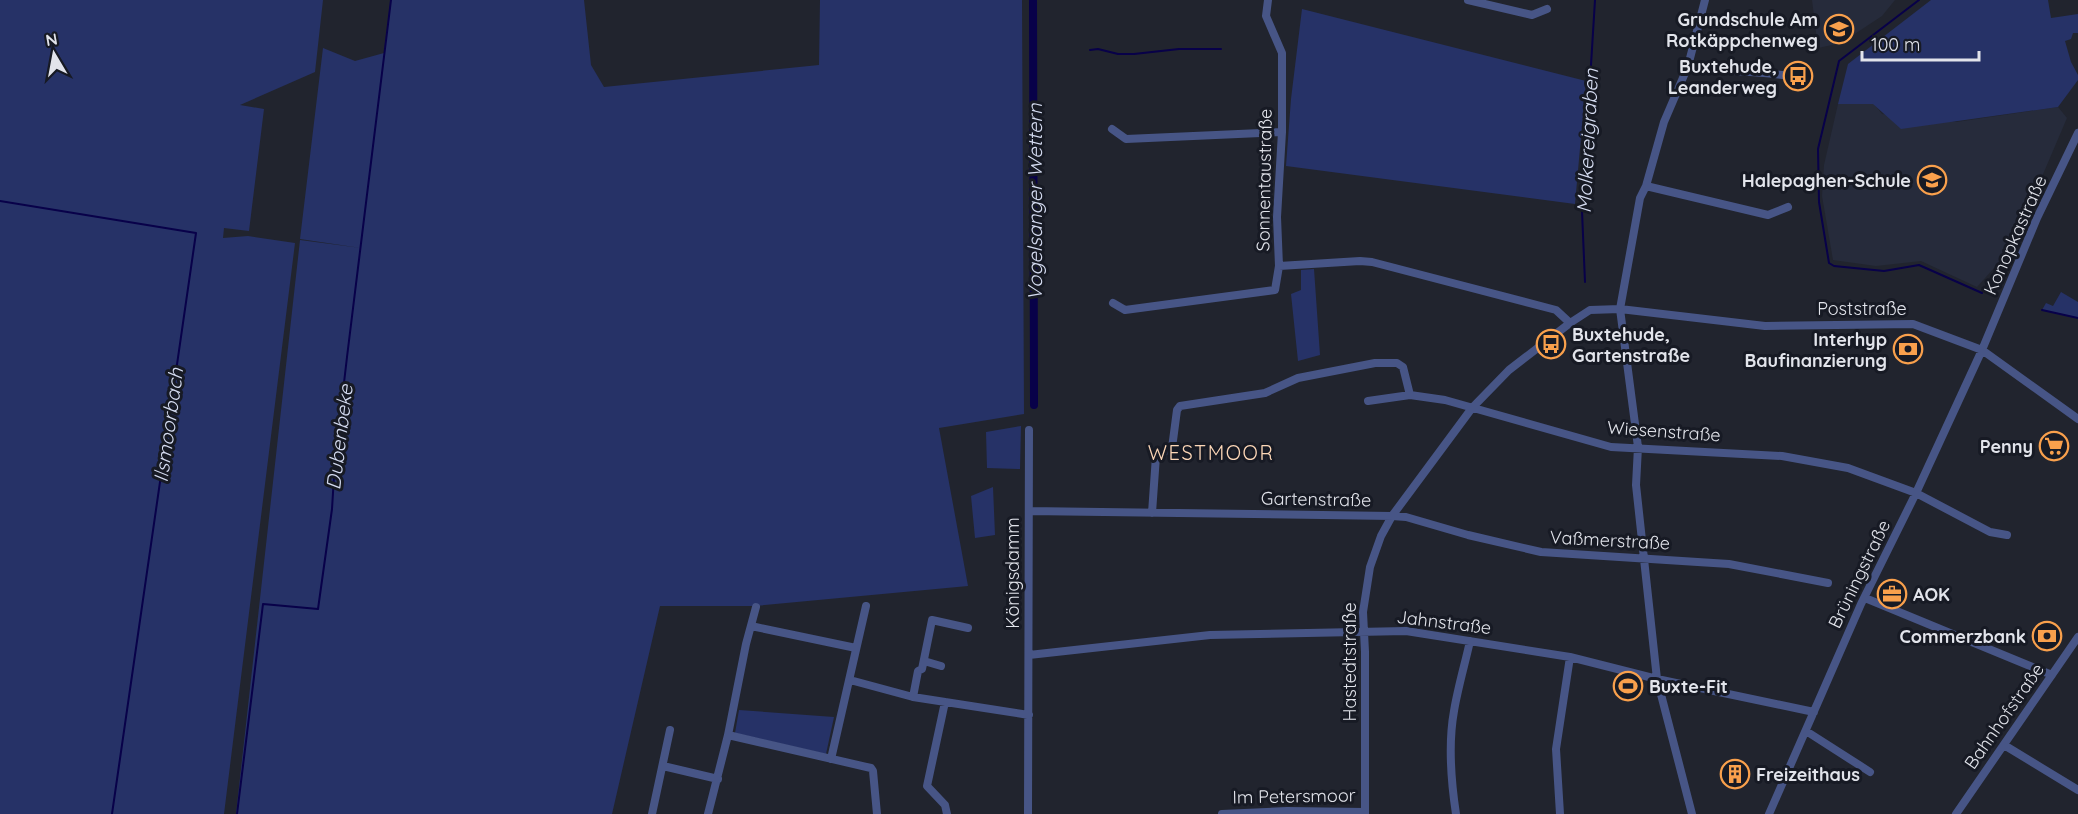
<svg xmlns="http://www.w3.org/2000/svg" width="2078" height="814" viewBox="0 0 2078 814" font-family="Quicksand,sans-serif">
<rect width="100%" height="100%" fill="#21242e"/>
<path fill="#262b3b" d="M 1812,0 L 1895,0 L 1882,16 L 1841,43 L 1818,48 Z
M 1838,104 L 1874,104 L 1882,114 L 1956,122 L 2058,107 L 2067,118 L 2011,249 L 1977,287 L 1921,261 L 1876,266 L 1833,260 L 1822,196 L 1824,165 Z"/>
<path fill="#263267" d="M 0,0 L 323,0 L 315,72 L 240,105 L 264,109 L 249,231 L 224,228 L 223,238 L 248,236 L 295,243 L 224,814 L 0,814 Z
M 391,0 L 584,0 L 591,65 L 604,87 L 819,65 L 820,0 L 1022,0 L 1024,414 L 939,428 L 968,586 L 755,606 L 660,606 L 612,814 L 236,814 L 300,240 L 361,248 L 300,239 L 323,48 L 355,61 L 384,53 Z
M 1931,0 L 2048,0 L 2051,18 L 2078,14 L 2078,33 L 2073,33 L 2071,39 L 2065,41 L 2071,62 L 2078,75 L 2078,80 L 2058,107 L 1901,129 L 1873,104 L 1838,104 L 1848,64 Z
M 1302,9 L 1586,81 L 1575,204 L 1286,166 L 1291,99 Z
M 1314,269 L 1320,355 L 1298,361 L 1291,294 L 1301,290 L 1301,270 Z
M 2061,292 L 2078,302 L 2078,318 L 2042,310 L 2046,303 L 2053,306 Z
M 1021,426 L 1020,469 L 987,468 L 986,432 Z
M 993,487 L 995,535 L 975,538 L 971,496 Z
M 739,710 L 834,717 L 826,754 L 735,733 Z"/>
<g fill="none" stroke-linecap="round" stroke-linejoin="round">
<path stroke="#080149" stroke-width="2" d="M 1919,0 L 1839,61 L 1818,149 L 1819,202 L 1829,263 L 1834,266 L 1884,271 L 1919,265 L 1982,293
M 1090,50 L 1098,49 L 1118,54 L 1134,54 L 1179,49 L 1221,49
M 0,201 L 196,233 L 112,814
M 1585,282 L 1582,211 L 1595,0
M 2042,310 L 2078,318
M 237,814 L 263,604 L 318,609 L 332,509 L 335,460 L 347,357 L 391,0"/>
<path stroke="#080149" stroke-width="8" d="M 1033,0 L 1034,405"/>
<path stroke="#475586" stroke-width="8" d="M 1268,0 L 1266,16 L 1282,53 L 1282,132 L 1277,217 L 1279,266 L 1360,261 L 1372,262 L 1556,310 L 1570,323
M 1468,0 L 1532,15 L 1547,9
M 1688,66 C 1722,72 1756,71 1790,76
M 1112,129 L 1126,139 L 1282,132
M 1646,186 L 1768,215 L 1788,207
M 1113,303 L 1125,310 L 1275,290 L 1279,266
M 1368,401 L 1410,395 L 1445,400 L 1611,447 L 1782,456 L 1848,468 L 1916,493 L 1990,532 L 2007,535
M 1029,511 L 1392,516 L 1406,517 L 1468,535 L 1541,552 L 1729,564 L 1828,583
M 1152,513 L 1156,456 L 1172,448 L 1177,410 L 1180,406 L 1265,393 L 1298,378 L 1375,363 L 1397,363 L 1403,367 L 1410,395
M 1865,598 L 2052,675
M 751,626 L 856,648
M 1029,655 L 1210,635 L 1406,631 L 1570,657 L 1657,679 L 1814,712
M 924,661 L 941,666
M 850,680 L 913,697 L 1029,715
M 913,697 L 918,671 L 922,669 L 932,620 L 968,628
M 945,702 L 927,786 L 945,805 L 947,814
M 1806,731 L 1870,772
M 728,735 L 746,644 L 756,607
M 2004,745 L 2078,790
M 831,759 L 866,606
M 663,766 L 718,779
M 652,814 L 670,730
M 708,814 L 728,735 L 871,768 L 873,771 L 877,814
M 1028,814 L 1029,430
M 1222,814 L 1287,811 L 1365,812
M 1365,814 L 1365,652 L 1363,612 L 1370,567 L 1381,536 L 1392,516 L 1472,408 L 1509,370 L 1570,323 L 1590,310 L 1620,309 L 1765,326 L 1913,324 L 1982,350 L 2078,419
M 1456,814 C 1451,781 1448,744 1454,711 C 1458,687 1465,664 1470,641
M 1560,814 L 1556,749 L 1570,657
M 1692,814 L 1657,679 L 1636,485 L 1638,447 L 1620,309 L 1640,198 L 1646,186 L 1664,122 L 1688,66 L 1705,0
M 1769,814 L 1861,604 L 1916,493 L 1982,350 L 2037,218 L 2078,133
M 1956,814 L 2078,637"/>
</g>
<defs>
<g id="school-ring" transform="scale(1.5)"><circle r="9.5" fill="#171a24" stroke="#f9a04c" stroke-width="1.5"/><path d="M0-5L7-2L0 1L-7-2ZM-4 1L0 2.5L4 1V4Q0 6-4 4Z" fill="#f9a04c"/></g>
<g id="bus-ring" transform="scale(1.5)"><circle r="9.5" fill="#171a24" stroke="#f9a04c" stroke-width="1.5"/><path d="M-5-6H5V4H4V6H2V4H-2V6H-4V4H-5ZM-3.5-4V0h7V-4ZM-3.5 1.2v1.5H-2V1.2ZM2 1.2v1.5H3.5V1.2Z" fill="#f9a04c"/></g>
<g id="bank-ring" transform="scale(1.5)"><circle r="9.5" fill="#171a24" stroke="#f9a04c" stroke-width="1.5"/><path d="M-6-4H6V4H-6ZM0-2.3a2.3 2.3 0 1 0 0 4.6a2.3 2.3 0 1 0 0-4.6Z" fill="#f9a04c"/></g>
<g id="supermarket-ring" transform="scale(1.5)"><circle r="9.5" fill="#171a24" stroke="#f9a04c" stroke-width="1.5"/><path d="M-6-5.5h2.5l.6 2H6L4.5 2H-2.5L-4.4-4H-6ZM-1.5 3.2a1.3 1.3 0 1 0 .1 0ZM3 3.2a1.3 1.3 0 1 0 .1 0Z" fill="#f9a04c"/></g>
<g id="office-ring" transform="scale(1.5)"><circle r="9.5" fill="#171a24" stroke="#f9a04c" stroke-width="1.5"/><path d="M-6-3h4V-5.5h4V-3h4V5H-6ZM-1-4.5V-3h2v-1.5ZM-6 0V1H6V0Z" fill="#f9a04c"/></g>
<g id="stadium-ring" transform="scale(1.5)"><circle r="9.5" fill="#171a24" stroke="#f9a04c" stroke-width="1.5"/><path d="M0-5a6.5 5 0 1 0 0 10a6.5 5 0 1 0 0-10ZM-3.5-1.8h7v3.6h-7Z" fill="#f9a04c"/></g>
<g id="building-ring" transform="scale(1.5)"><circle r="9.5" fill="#171a24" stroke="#f9a04c" stroke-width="1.5"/><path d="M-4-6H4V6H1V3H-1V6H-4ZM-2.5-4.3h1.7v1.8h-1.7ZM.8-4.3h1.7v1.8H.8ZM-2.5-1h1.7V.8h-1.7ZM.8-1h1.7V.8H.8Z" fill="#f9a04c"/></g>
</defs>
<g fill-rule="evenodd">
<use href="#school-ring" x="1839" y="29"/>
<use href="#bus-ring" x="1798" y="76"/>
<use href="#school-ring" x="1932" y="180"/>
<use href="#bus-ring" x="1551" y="344"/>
<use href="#bank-ring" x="1908" y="349"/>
<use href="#supermarket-ring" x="2054" y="446"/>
<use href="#office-ring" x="1892" y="594"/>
<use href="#bank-ring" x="2047" y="636"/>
<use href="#stadium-ring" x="1628" y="686"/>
<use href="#building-ring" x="1735" y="774"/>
</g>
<g text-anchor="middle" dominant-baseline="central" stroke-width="6" stroke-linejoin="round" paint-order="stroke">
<g font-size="18" font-weight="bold" fill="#e2e4eb" stroke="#171a24" text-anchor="end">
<text x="1818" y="19">Grundschule Am<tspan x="1818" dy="21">Rotkäppchenweg</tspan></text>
<text x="1777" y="66">Buxtehude,<tspan x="1777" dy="21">Leanderweg</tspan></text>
<text x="1911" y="180">Halepaghen-Schule</text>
<text x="1572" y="334" text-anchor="start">Buxtehude,<tspan x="1572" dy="21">Gartenstraße</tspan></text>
<text x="1887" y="339">Interhyp<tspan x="1887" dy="21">Baufinanzierung</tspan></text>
<text x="2033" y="446">Penny</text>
<text x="1913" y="594" text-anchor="start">AOK</text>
<text x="2026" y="636">Commerzbank</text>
<text x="1649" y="686" text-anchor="start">Buxte-Fit</text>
<text x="1756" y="774" text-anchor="start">Freizeithaus</text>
</g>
<g font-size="18" fill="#e2e4eb" stroke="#171a24">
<text transform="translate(1264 180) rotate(-89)">Sonnentaustraße</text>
<text transform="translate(2015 235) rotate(-66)">Konopkastraße</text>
<text x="1862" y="308">Poststraße</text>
<text transform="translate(1664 431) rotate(4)">Wiesenstraße</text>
<text transform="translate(1316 499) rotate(1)">Gartenstraße</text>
<text transform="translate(1610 540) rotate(3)">Vaßmerstraße</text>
<text transform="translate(1012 573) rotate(-90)">Königsdamm</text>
<text transform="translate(1859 574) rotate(-64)">Brüningstraße</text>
<text transform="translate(1444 622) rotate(7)">Jahnstraße</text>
<text transform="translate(1349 662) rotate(-90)">Hastedtstraße</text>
<text transform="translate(2004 716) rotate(-55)">Bahnhofstraße</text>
<text transform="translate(1294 796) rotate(-1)">Im Petersmoor</text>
</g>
<g font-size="20" font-style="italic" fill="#d5dcf1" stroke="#171a24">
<text transform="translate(1587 141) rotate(-87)">Molkereigraben</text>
<text transform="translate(1034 202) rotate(-90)">Vogelsanger Wettern</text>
<text transform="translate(168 425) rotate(-82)">Ilsmoorbach</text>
<text transform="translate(339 437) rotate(-83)">Dubenbeke</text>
</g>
<g font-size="20" letter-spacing="1.5" fill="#fdd7b7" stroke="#171a24">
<text x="1211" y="452">WESTMOOR</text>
</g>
</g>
<g transform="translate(54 54) rotate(350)" stroke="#171a24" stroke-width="4.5" paint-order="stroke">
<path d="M0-4.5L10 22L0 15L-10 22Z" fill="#e2e4eb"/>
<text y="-9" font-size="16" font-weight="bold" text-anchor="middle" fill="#e2e4eb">N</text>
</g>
<path d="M1862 51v9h117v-9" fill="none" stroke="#e2e4eb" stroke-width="3"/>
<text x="1871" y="51" font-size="18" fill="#e2e4eb" stroke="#171a24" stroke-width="4.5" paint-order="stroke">100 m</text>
</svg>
